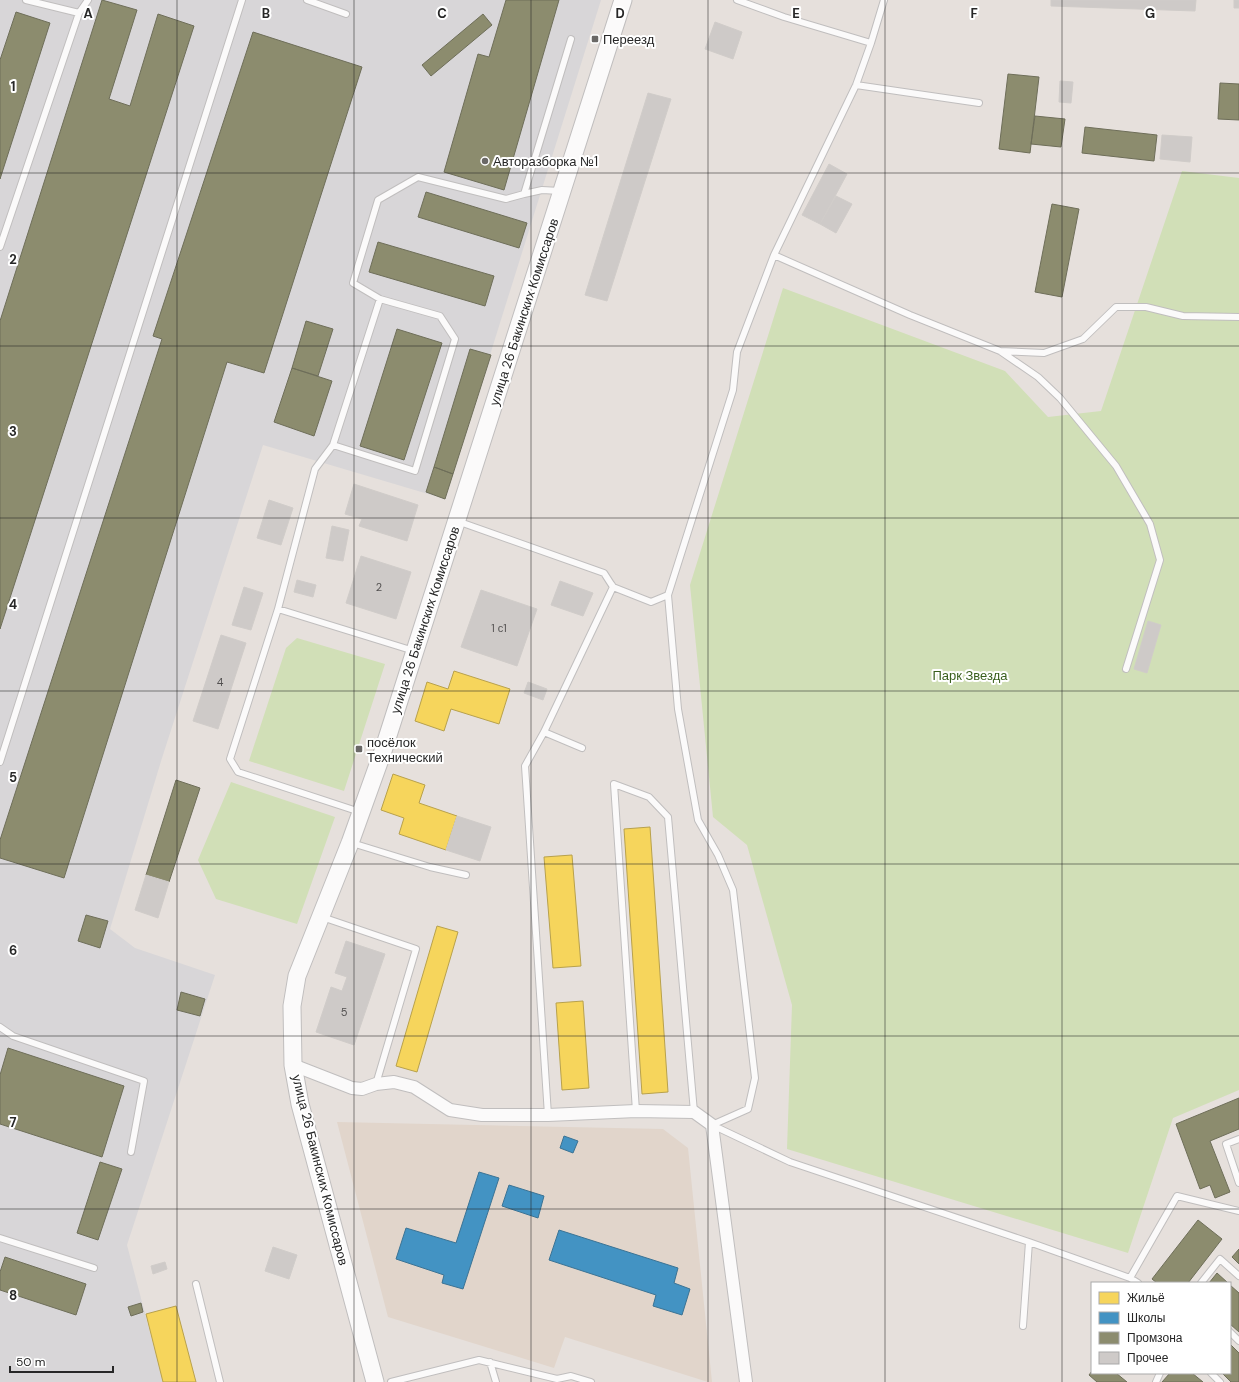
<svg xmlns="http://www.w3.org/2000/svg" width="1239" height="1382" viewBox="0 0 1239 1382" font-family="'DM Sans',sans-serif">
<rect width="100%" height="100%" fill="#e6e0dc"/>
<path fill="#d8d6d8" d="M 0,0 L 601,0 L 445,499 L 263,445 L 162,758 L 110,929 L 135,948 L 215,975 L 127,1245 L 163,1382 L 0,1382 Z"/>
<path fill="#e1d5cb" d="M 337,1122 L 663,1129 L 688,1148 L 712,1382 L 708,1382 L 565,1337 L 554,1368 L 388,1317 Z"/>
<path fill="#d1dfb7" d="M 1182,171 L 1239,178 L 1239,1090 L 1173,1118 L 1128,1253 L 787,1149 L 792,1005 L 747,845 L 713,817 L 690,585 L 783,288 L 1005,371 L 1048,417 L 1101,411 Z
M 297,638 L 385,664 L 344,791 L 249,761 L 286,648 Z
M 231,782 L 335,817 L 297,924 L 216,899 L 198,860 Z"/>
<path fill="#f6d55c" stroke="#b8a14c" d="M 454,671 L 510,689 L 499,724 L 451,709 L 444,731 L 415,721 L 427,682 L 448,689 Z
M 393,774 L 425,785 L 419,803 L 457,816 L 446,850 L 399,834 L 404,818 L 381,810 Z
M 650,827 L 668,1092 L 642,1094 L 624,829 Z
M 572,855 L 581,966 L 553,968 L 544,857 Z
M 437,926 L 458,932 L 417,1072 L 396,1066 Z
M 583,1001 L 589,1088 L 562,1090 L 556,1003 Z
M 176,1306 L 196,1382 L 163,1382 L 146,1314 Z"/>
<path fill="#4393c3" stroke="#3b7394" d="M 564,1136 L 578,1141 L 573,1153 L 560,1148 Z
M 479,1172 L 499,1178 L 463,1289 L 442,1283 L 444,1275 L 396,1259 L 406,1228 L 456,1243 Z
M 509,1185 L 544,1196 L 538,1218 L 502,1206 Z
M 559,1230 L 678,1268 L 674,1283 L 690,1289 L 682,1315 L 653,1306 L 656,1295 L 549,1260 Z"/>
<path fill="#8c8c6e" stroke="#6e6e59" d="M 102,0 L 137,10 L 109,99 L 130,106 L 158,14 L 194,26 L 0,629 L 0,321 Z
M 506,0 L 559,0 L 504,190 L 444,172 L 478,54 L 489,57 Z
M 16,12 L 50,23 L 0,179 L 0,60 Z
M 483,14 L 492,25 L 431,76 L 422,65 Z
M 253,32 L 362,67 L 264,373 L 227,362 L 64,878 L 0,858 L 0,840 L 162,339 L 153,336 Z
M 1008,74 L 1039,77 L 1030,153 L 999,149 Z
M 1220,83 L 1239,84 L 1239,120 L 1218,119 Z
M 1035,116 L 1065,119 L 1061,147 L 1031,144 Z
M 1085,127 L 1157,135 L 1154,161 L 1082,153 Z
M 426,192 L 527,223 L 519,248 L 418,217 Z
M 1052,204 L 1079,209 L 1062,297 L 1035,292 Z
M 378,242 L 494,276 L 485,306 L 369,272 Z
M 306,321 L 333,329 L 318,376 L 292,368 Z
M 397,329 L 442,343 L 404,460 L 360,446 Z
M 470,349 L 491,355 L 453,474 L 434,467 Z
M 292,368 L 332,381 L 314,436 L 274,422 Z
M 434,467 L 453,474 L 445,499 L 426,492 Z
M 176,780 L 200,788 L 169,882 L 146,875 Z
M 86,915 L 108,921 L 100,948 L 78,941 Z
M 181,992 L 205,999 L 200,1016 L 177,1010 Z
M 8,1048 L 124,1086 L 102,1157 L 0,1124 L 0,1075 Z
M 1239,1098 L 1239,1129 L 1210,1141 L 1230,1192 L 1215,1198 L 1210,1185 L 1200,1189 L 1176,1124 Z
M 100,1162 L 122,1169 L 98,1240 L 77,1233 Z
M 1198,1220 L 1222,1239 L 1188,1283 L 1157,1283 L 1152,1279 Z
M 1239,1249 L 1239,1264 L 1232,1257 Z
M 5,1257 L 86,1284 L 76,1315 L 0,1290 L 0,1272 Z
M 1217,1273 L 1228,1283 L 1209,1283 Z
M 1230,1285 L 1239,1293 L 1239,1332 L 1230,1324 Z
M 141,1303 L 143,1312 L 131,1316 L 128,1307 Z
M 1230,1344 L 1239,1353 L 1239,1382 L 1231,1382 L 1222,1373 L 1230,1373 Z
M 1092,1371 L 1092,1373 L 1116,1373 L 1127,1382 L 1097,1382 L 1089,1375 Z
M 1170,1373 L 1192,1373 L 1203,1382 L 1162,1382 Z"/>
<path fill="#cecac8" stroke="#d0ccc9" d="M 1051,0 L 1196,0 L 1195,11 L 1051,6 Z
M 1234,0 L 1239,0 L 1239,8 L 1234,8 Z
M 715,22 L 742,32 L 733,59 L 705,49 Z
M 1060,81 L 1073,82 L 1071,103 L 1059,102 Z
M 648,93 L 671,99 L 607,301 L 585,295 Z
M 1162,135 L 1192,137 L 1190,162 L 1160,159 Z
M 829,164 L 847,174 L 820,224 L 802,215 Z
M 836,196 L 852,204 L 836,233 L 820,224 Z
M 354,484 L 418,505 L 407,541 L 359,526 L 362,519 L 345,514 Z
M 269,500 L 293,508 L 281,545 L 257,538 Z
M 332,526 L 349,530 L 343,561 L 326,558 Z
M 361,556 L 411,572 L 396,619 L 346,603 Z
M 297,580 L 316,585 L 313,597 L 294,592 Z
M 560,581 L 593,593 L 583,616 L 551,605 Z
M 244,587 L 263,593 L 251,630 L 232,625 Z
M 481,590 L 537,609 L 517,666 L 461,647 Z
M 1148,621 L 1161,625 L 1147,673 L 1134,669 Z
M 221,635 L 246,643 L 218,729 L 193,721 Z
M 528,682 L 547,689 L 543,700 L 524,693 Z
M 457,816 L 491,827 L 480,861 L 446,850 Z
M 146,875 L 169,882 L 158,918 L 135,910 Z
M 346,941 L 385,954 L 354,1045 L 316,1032 L 331,987 L 342,991 L 347,977 L 335,973 Z
M 273,1247 L 297,1255 L 289,1279 L 265,1271 Z
M 165,1262 L 167,1269 L 153,1274 L 151,1266 Z"/>
<g fill="none" stroke-linecap="round" stroke-linejoin="round">
<g stroke="#c0bebe" stroke-width="8">
<path id="lane" d="M 26,0 L 79,13
M 307,0 L 346,14
M 737,0 L 784,17 L 871,43 L 856,85 L 774,255 L 910,315 L 1000,351 L 1038,377 L 1060,398 L 1116,466 L 1150,524 L 1160,560 L 1126,669
M 871,43 L 884,0
M 856,85 L 979,103
M 524,194 L 542,190 L 560,191
M 0,247 L 79,13 L 88,0
M 1000,351 L 1044,353 L 1083,339 L 1116,307 L 1146,307 L 1183,316 L 1239,317
M 333,445 L 415,471 L 455,339 L 440,316 L 380,299 L 353,283 L 378,200 L 418,177 L 506,199 L 524,194 L 571,39
M 457,521 L 604,573 L 613,587 L 544,732 L 525,766 L 548,1115
M 612,585 L 613,587 L 651,602 L 668,595
M 278,609 L 414,651
M 544,732 L 582,748
M 0,762 L 242,0
M 360,812 L 238,772 L 230,759 L 278,609 L 315,469 L 333,445 L 380,299
M 352,843 L 430,867 L 466,875
M 322,917 L 416,949 L 376,1084
M 0,1027 L 13,1036 L 144,1081 L 131,1152
M 636,1111 L 614,784 L 649,797 L 668,817 L 694,1112
M 712,1125 L 748,1109 L 755,1078 L 733,890 L 718,855 L 698,820 L 678,709 L 668,595 L 733,390 L 737,352 L 774,255
M 712,1125 L 790,1162 L 1029,1242 L 1023,1326
M 1239,1139 L 1226,1144 L 1239,1183
M 0,1238 L 94,1268
M 1029,1242 L 1130,1278
M 1138,1283 L 1130,1278 L 1177,1196 L 1239,1211
M 1201,1283 L 1220,1259 L 1239,1276
M 196,1284 L 220,1382
M 1230,1332 L 1239,1341
M 490,1362 L 496,1382
M 1211,1373 L 1220,1382
M 391,1382 L 479,1360 L 557,1379 L 571,1376 L 591,1382
M 1156,1382 L 1160,1373"/>
</g>
<g stroke="#c0bebe" stroke-width="14">
<path id="street" d="M 293,1065 L 352,1088 L 362,1089 L 376,1084 L 394,1082 L 414,1087 L 450,1110 L 482,1115 L 548,1115 L 636,1111 L 694,1112 L 712,1125 L 746,1382"/>
</g>
<g stroke="#c0bebe" stroke-width="19">
<path id="secondary" d="M 375,1382 L 300,1104 L 293,1065 L 292,1006 L 297,976 L 350,843 L 383,751 L 623,0"/>
</g>
<use href="#lane" stroke="#fbfafa" stroke-width="6"/>
<use href="#street" stroke="#fbfafa" stroke-width="12"/>
<use href="#secondary" stroke="#fbfafa" stroke-width="17"/>
</g>
<path fill="none" stroke="#272727" stroke-width="1" stroke-opacity="0.55" d="M 177,0 L 177,1382M 354,0 L 354,1382M 531,0 L 531,1382M 708,0 L 708,1382M 885,0 L 885,1382M 1062,0 L 1062,1382M 0,173 L 1239,173M 0,346 L 1239,346M 0,518 L 1239,518M 0,691 L 1239,691M 0,864 L 1239,864M 0,1036 L 1239,1036M 0,1209 L 1239,1209"/>
<g fill="#6a6866" stroke="#fff" stroke-width="1.5">
<rect x="591" y="35" width="8" height="8" rx="2"/>
<circle cx="485" cy="161" r="4"/>
<rect x="355" y="745" width="8" height="8" rx="2"/>
</g>
<g text-anchor="middle" dominant-baseline="central" stroke-width="4" stroke-linejoin="round" paint-order="stroke">
<g font-size="11" fill="#525050">
<text x="379" y="587">2</text>
<text x="499" y="628">1 с1</text>
<text x="220" y="682">4</text>
<text x="344" y="1012">5</text>
</g>
<g font-size="13" fill="#272727" stroke="#fff" text-anchor="start">
<text x="603" y="39">Переезд</text>
<text x="493" y="161">Авторазборка №1</text>
<text x="367" y="742">посёлок<tspan x="367" dy="15">Технический</tspan></text>
</g>
<g font-size="13" fill="#272727" stroke="#fff">
<text transform="translate(524 312) rotate(-72)">улица 26 Бакинских Комиссаров</text>
<text transform="translate(425 620) rotate(-72)">улица 26 Бакинских Комиссаров</text>
<text transform="translate(320 1170) rotate(76)">улица 26 Бакинских Комиссаров</text>
</g>
<g font-size="13" fill="#395f1d" stroke="#fff">
<text x="970" y="675">Парк Звезда</text>
</g>
</g>
<g font-size="13" text-anchor="middle" font-weight="bold" fill="#272727" stroke="#fff" stroke-width="4" stroke-linejoin="round" paint-order="stroke">
<text x="88" y="18">A</text>
<text x="266" y="18">B</text>
<text x="442" y="18">C</text>
<text x="620" y="18">D</text>
<text x="796" y="18">E</text>
<text x="974" y="18">F</text>
<text x="1150" y="18">G</text>
<text x="13" y="91">1</text>
<text x="13" y="264">2</text>
<text x="13" y="436">3</text>
<text x="13" y="609">4</text>
<text x="13" y="782">5</text>
<text x="13" y="955">6</text>
<text x="13" y="1127">7</text>
<text x="13" y="1300">8</text>
</g>
<rect x="1091" y="1282" width="140" height="92" fill="#ffffff" stroke="#a9a9a9"/>
<rect x="1099" y="1292" width="20" height="12" fill="#f6d55c" stroke="#a9a9a9"/>
<text x="1127" y="1302" font-size="12" fill="#272727">Жильё</text>
<rect x="1099" y="1312" width="20" height="12" fill="#4393c3" stroke="#a9a9a9"/>
<text x="1127" y="1322" font-size="12" fill="#272727">Школы</text>
<rect x="1099" y="1332" width="20" height="12" fill="#8c8c6e" stroke="#a9a9a9"/>
<text x="1127" y="1342" font-size="12" fill="#272727">Промзона</text>
<rect x="1099" y="1352" width="20" height="12" fill="#cecac8" stroke="#a9a9a9"/>
<text x="1127" y="1362" font-size="12" fill="#272727">Прочее</text>
<path d="M10 1366v6h103v-6" fill="none" stroke="#272727" stroke-width="2"/>
<text x="16" y="1366" font-size="12" fill="#272727" stroke="#ffffff" stroke-width="3" paint-order="stroke">50 m</text>
</svg>
